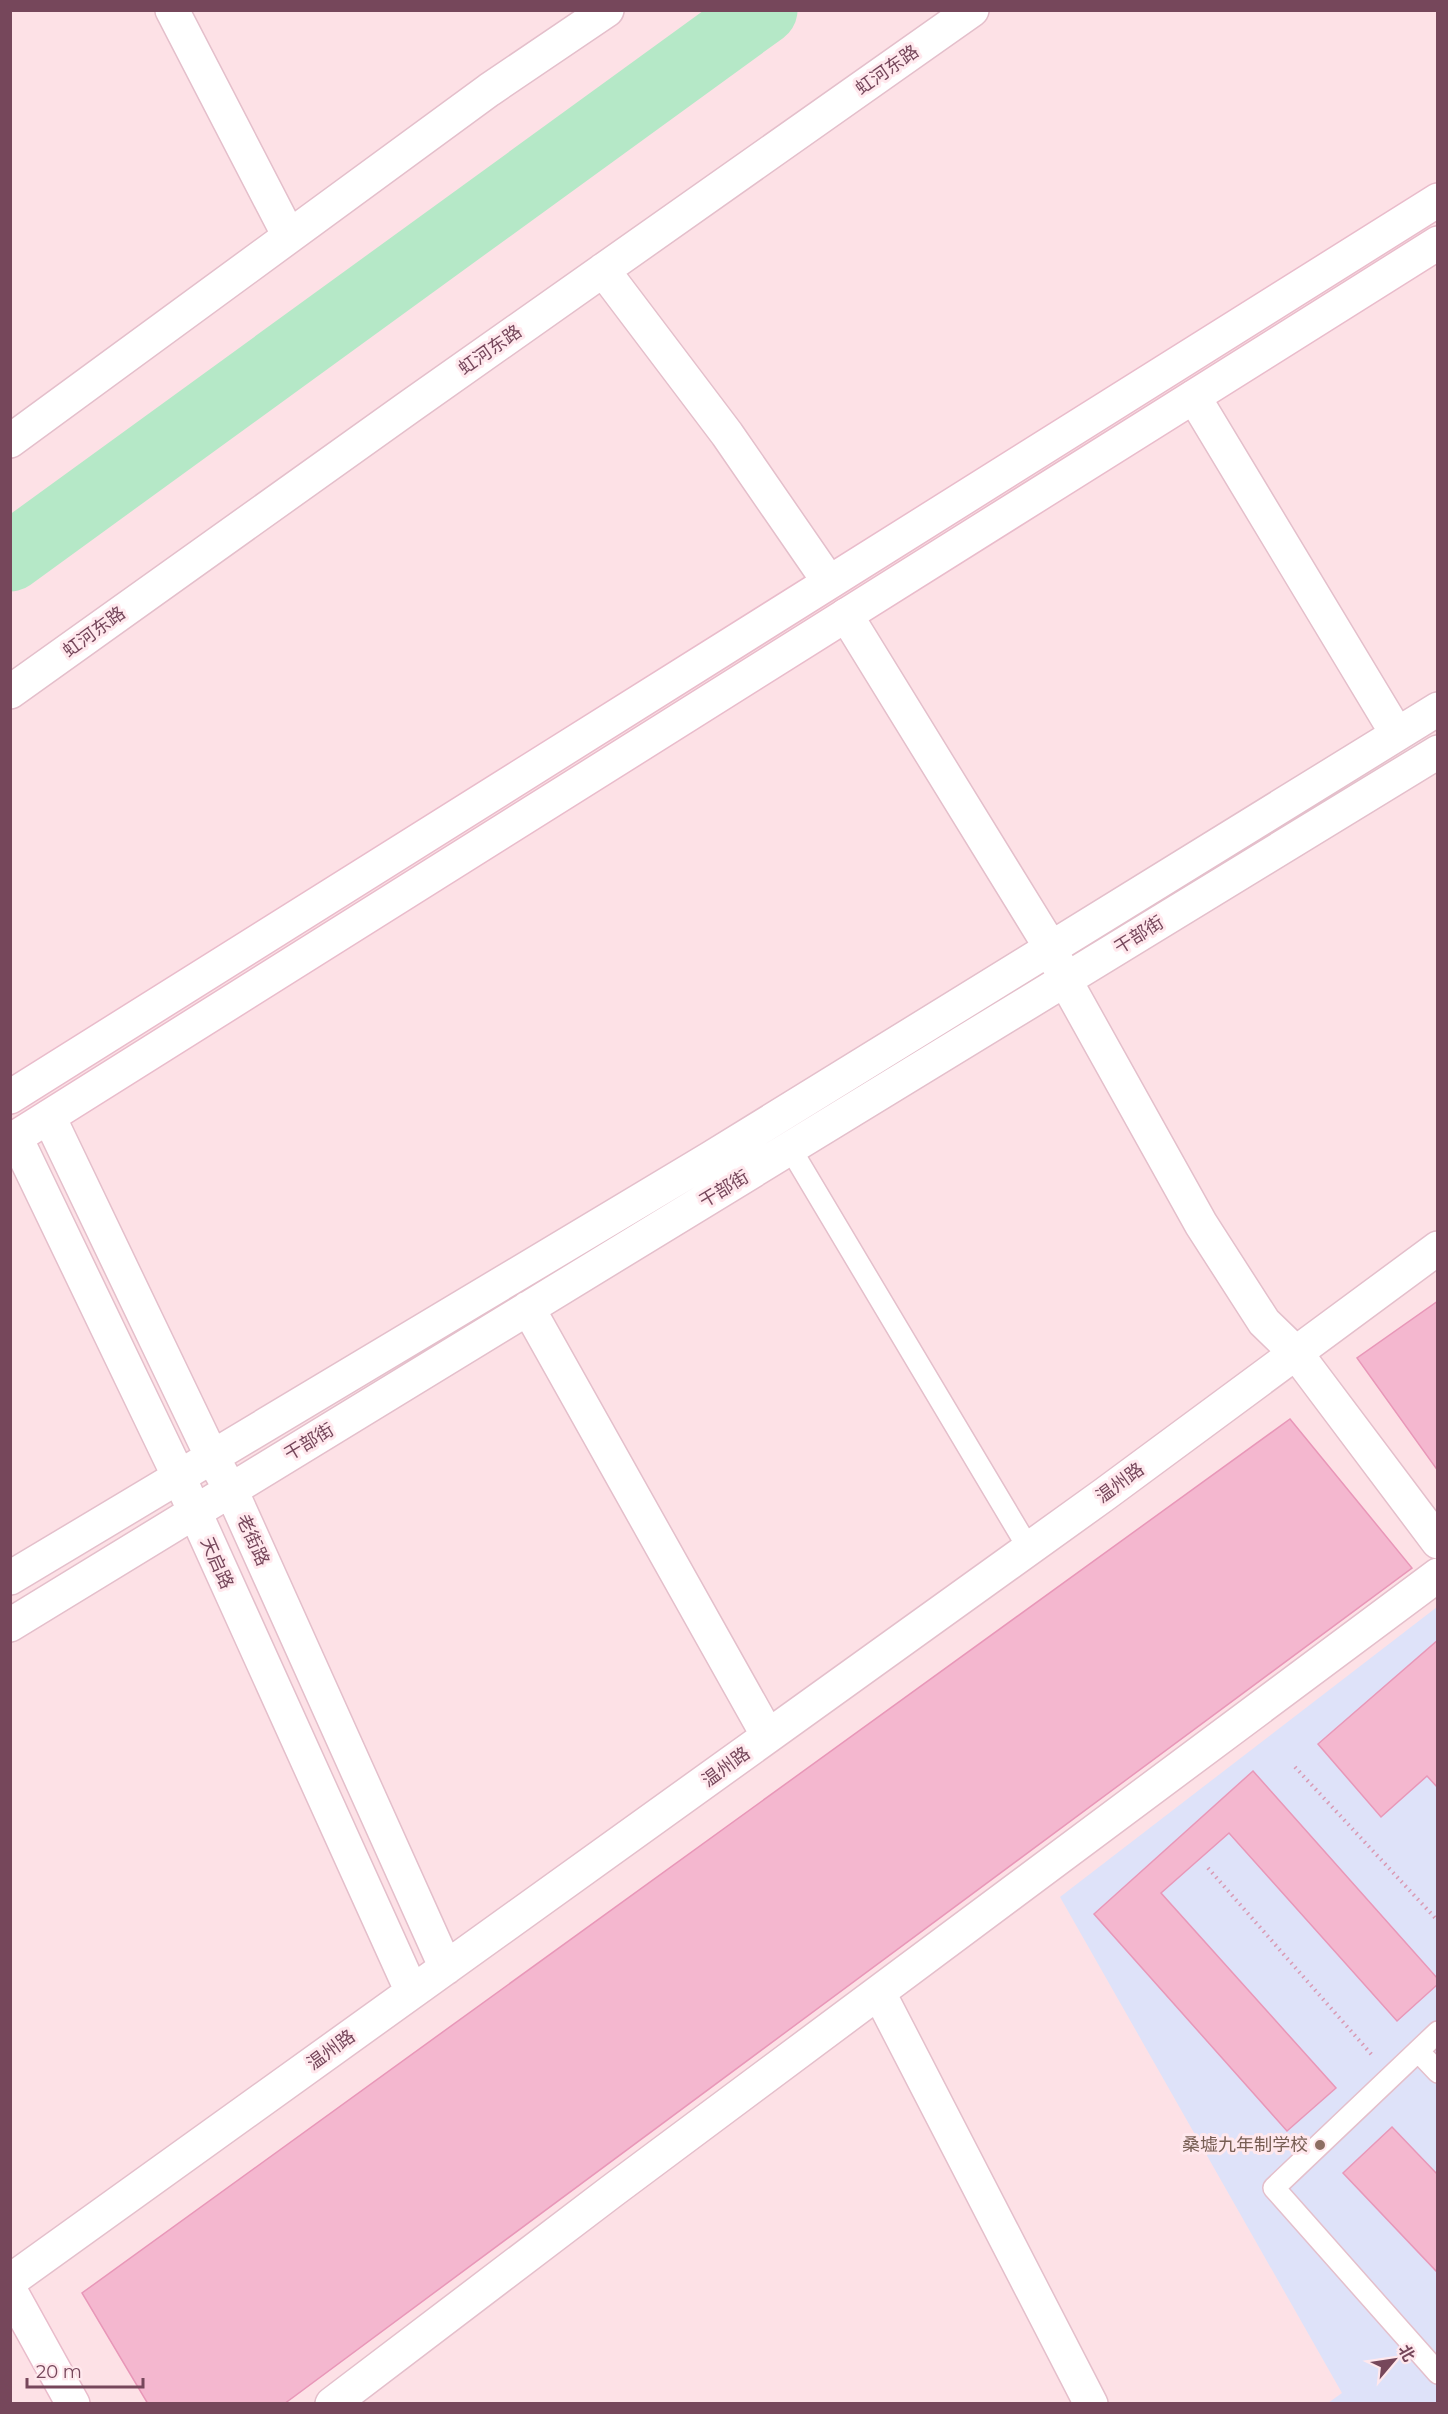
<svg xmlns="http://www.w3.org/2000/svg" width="1448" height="2414" viewBox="0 0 1448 2414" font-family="Montserrat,'Noto Sans SC',sans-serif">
<rect width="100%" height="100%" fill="#fde1e6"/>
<path fill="#dee2f9" d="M 1437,1607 L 1437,2403 L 1328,2403 L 1342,2393 L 1060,1897 Z"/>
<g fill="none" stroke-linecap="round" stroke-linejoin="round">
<path stroke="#b5e8c7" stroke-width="69" d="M 10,557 L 763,10"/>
</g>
<path fill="#f4b7cf" stroke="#e897b8" stroke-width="1.5" d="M 1438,1301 L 1438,1471 L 1357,1358 Z
M 1290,1419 L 1412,1568 L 284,2404 L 148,2404 L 82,2293 Z
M 1438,1640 L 1438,1788 L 1427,1776 L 1381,1817 L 1318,1744 Z
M 1253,1771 L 1438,1979 L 1438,1984 L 1397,2021 L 1229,1833 L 1161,1893 L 1336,2088 L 1287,2131 L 1094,1914 Z
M 1392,2127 L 1438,2175 L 1438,2273 L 1343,2173 Z"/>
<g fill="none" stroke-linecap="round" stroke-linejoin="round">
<g stroke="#e4bfcb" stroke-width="24">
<path id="lane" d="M 790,1148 L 1029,1549
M 1438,2032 L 1274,2188 L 1438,2373
M 1418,2051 L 1438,2072"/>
</g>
<g stroke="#e4bfcb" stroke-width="36">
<path id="street" d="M 172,10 L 289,236
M 603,270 L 727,434 L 829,582
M 1194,397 L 1397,734
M 10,441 L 489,90 L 607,10
M 846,615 L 1051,948 L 1065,980 L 1201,1224 L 1264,1322 L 1296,1353 L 1438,1542
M 10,692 L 409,407 L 972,10
M 49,1117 L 212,1457 L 231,1490 L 446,1968
M 16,1138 L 179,1477 L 412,1992
M 528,1308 L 768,1736
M 10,1578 L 711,1158 L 1438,709
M 10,1625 L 1438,752
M 879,1993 L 1091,2404
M 10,2281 L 1105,1494 L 1438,1248
M 332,2404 L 612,2191 L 1438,1575"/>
</g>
<g stroke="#e9bccb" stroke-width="36">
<path id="secondary" d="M 10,1097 L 1438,200
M 10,1141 L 1438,243
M 10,2290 L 73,2404"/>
</g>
<path stroke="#d99ab4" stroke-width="4" stroke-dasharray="1.5 4.5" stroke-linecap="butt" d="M 1295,1767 L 1438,1921
M 1208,1868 L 1372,2055"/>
<use href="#lane" stroke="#fff" stroke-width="21"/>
<use href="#street" stroke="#fff" stroke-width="33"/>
<use href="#secondary" stroke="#fff" stroke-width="33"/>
</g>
<circle fill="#8d6e63" stroke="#ffe8ed" stroke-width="2" cx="1320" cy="2145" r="6"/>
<g text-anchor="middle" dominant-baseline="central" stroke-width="6" stroke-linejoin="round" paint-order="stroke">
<g font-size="18" fill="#76475b" stroke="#ffe8ed">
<text transform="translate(887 70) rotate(-35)">虹河东路</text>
<text transform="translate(490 350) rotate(-35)">虹河东路</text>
<text transform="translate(94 632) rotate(-36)">虹河东路</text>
<text transform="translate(1139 935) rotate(-32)">干部街</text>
<text transform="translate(724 1189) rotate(-31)">干部街</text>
<text transform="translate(309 1442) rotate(-31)">干部街</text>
<text transform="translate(1120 1483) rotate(-36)">温州路</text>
<text transform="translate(253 1540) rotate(66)">老街路</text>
<text transform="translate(217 1563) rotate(66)">天启路</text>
<text transform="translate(726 1767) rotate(-36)">温州路</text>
<text transform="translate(331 2050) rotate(-36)">温州路</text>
</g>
<g font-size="18" fill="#785e54" stroke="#ffe8ed" text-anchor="end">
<text x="1308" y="2145">桑墟九年制学校</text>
</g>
</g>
<rect width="1448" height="2414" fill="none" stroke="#76475b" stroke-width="24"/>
<g transform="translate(1394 2360) rotate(61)" stroke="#ffe8ed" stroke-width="4.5" paint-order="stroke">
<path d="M0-4.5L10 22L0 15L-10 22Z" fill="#76475b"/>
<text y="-9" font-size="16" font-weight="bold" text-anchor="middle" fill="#76475b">北</text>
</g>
<path d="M27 2378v9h116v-9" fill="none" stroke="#76475b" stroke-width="3"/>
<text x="36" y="2378" font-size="18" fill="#76475b" stroke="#ffe8ed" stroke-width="4.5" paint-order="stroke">20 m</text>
</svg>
